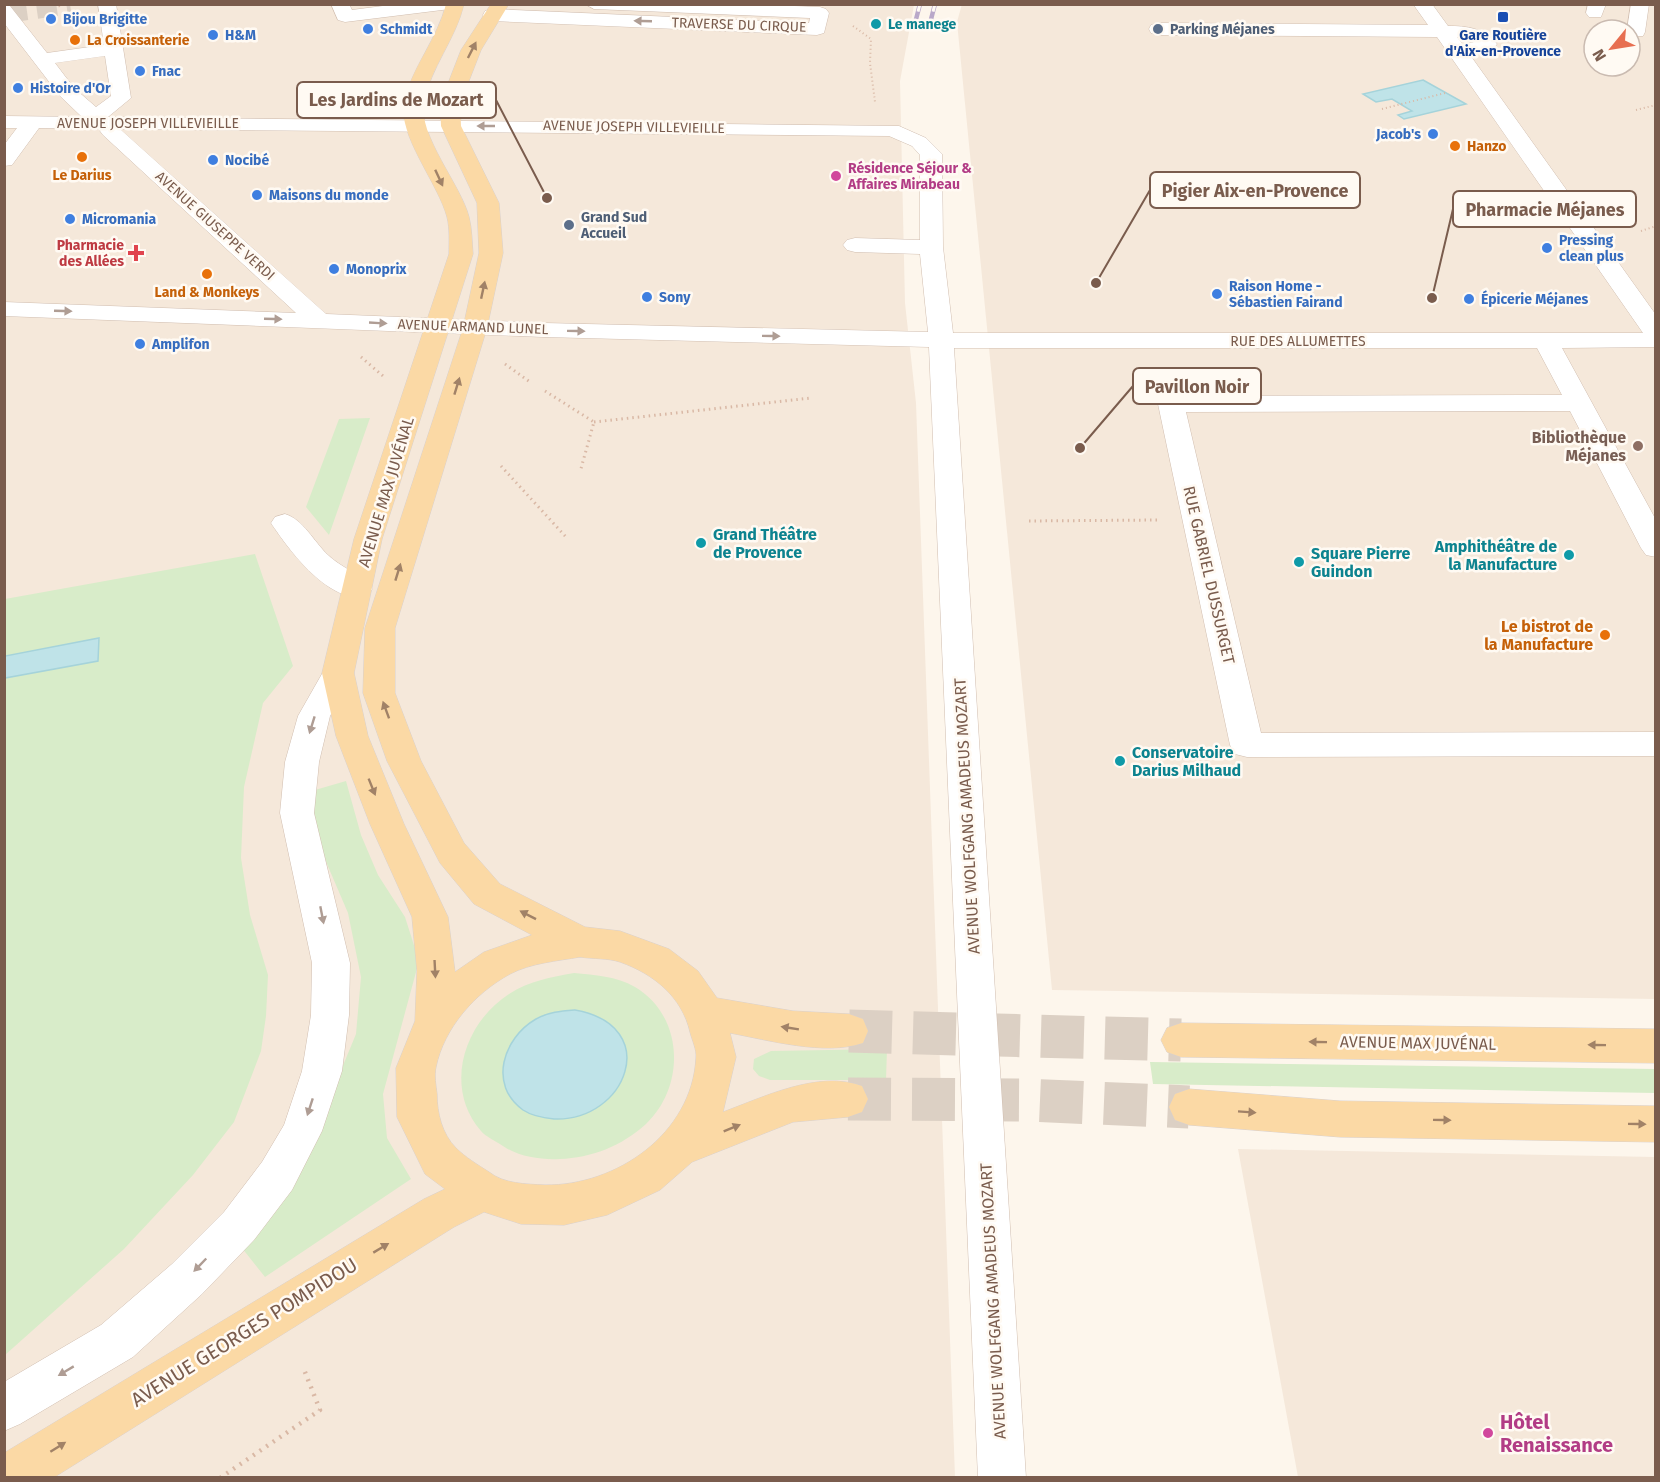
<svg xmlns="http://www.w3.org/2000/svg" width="1660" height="1482" viewBox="0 0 1660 1482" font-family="'Fira Sans',sans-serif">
<rect width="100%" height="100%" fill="#fdf6ec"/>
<path fill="#f5e8da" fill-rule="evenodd" d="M 962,4 L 1655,5 L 1655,999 L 1052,990 L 957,22 ZM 1594,30 L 1630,30 L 1630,66 L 1594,66 Z
M 5,5 L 914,5 L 900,81 L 905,303 L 916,403 L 955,1477 L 5,1478 Z
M 1238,1149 L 1655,1157 L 1655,1477 L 1298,1477 Z"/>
<path fill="#d8ecc9" d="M 370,418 L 329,535 L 306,507 L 339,419 Z
M 255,554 L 293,666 L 263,703 L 244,787 L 241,858 L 250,915 L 268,975 L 266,1016 L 261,1051 L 234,1122 L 193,1175 L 124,1249 L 5,1355 L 5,599 Z
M 346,781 L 361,835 L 378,875 L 405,917 L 419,961 L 383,1094 L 387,1138 L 411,1179 L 265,1277 L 242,1248 L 323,1114 L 356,1034 L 361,977 L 348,913 L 327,864 L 319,841 L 313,815 L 315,790 Z
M 574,973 C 595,975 616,976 635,987 C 684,1016 686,1086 646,1124 C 622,1146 591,1158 560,1159 C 541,1160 519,1157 503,1146 C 496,1141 486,1137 481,1131 C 443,1087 464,1023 509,994 C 529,981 551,977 574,973 Z
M 887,1049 L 886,1080 L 770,1080 L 759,1076 L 753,1069 L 754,1059 L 771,1051 Z
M 1150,1062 L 1655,1069 L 1655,1093 L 1153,1084 Z"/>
<path fill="#bfe3e8" stroke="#a5d3da" stroke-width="1.5" d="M 1423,80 L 1466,104 L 1404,119 L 1398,115 L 1412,111 L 1392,99 L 1376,102 L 1363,94 Z
M 99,638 L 98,661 L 5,678 L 5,656 Z
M 575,1010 C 664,1026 626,1122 554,1119 C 544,1118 532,1116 523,1110 C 488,1085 503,1038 536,1019 C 548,1012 562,1011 575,1010 Z"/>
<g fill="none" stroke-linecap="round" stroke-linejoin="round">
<path stroke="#dcd0c4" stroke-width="20" stroke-dasharray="20 10" stroke-linecap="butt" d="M 7,13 L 70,4"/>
<path stroke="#dcd0c4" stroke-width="43" stroke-dasharray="43 21" stroke-linecap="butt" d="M 849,1031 L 1181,1040
M 848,1099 L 1025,1100 L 1189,1107"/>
<g stroke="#d1beb0" stroke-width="1">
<path id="minor" d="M 98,4 L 116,4 L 131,98 L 108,117 L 899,126 L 926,138 L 942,154 L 943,247 L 953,333 L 1643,333 L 1437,37 L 1158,35 L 1151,33 L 1149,29 L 1151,25 L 1158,23 L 1428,25 L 1413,4 L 1432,4 L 1448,26 C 1466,26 1485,28 1497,44 L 1494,48 L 1470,55 L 1656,315 L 1656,347 L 1562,348 L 1656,520 L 1656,557 L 1646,555 L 1641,548 L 1570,411 L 1186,412 L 1261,733 L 1656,732 L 1656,756 L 1247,757 L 1235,754 L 1230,745 L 1158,404 L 1162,398 L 1171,396 L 1562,395 L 1537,348 L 954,348 L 1026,1478 L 978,1478 L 929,347 L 544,337 L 4,316 L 4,302 L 296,313 L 103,135 L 100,131 L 101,129 L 39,128 L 12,165 L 4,166 L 4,145 L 17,128 L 4,128 L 4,116 L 82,117 L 60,96 L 4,23 L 4,5 L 10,6 L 47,53 L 104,45 ZM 1457,37 L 1474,42 L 1463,45 ZM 105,56 L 111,96 L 96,107 L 74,88 L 55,63 ZM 120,129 L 889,136 L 912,146 L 920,155 L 920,240 L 855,238 L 847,240 L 843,245 L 847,250 L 855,252 L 920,254 L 928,332 L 544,323 L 326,314 Z
M 331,4 L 349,4 L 352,10 L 398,4 L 459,4 L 450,9 L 345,22 L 338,20 Z
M 585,4 L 745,4 L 820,7 L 826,9 L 829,13 L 824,33 L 817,35 L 492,21 L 485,19 L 483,15 L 485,11 L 492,9 L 809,23 L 810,18 L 594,9 Z
M 1588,4 L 1606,4 L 1601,17 L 1589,17 L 1586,13 Z
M 1631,4 L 1649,4 L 1645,32 L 1643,36 L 1630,36 L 1630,30 L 1627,30 Z
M 285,514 C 303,519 314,542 328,555 C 340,567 364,576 372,589 L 368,596 C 330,606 289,550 271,523 L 275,517 Z
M 338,662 L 349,665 L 354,673 L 330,716 L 319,762 L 314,813 L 350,963 L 349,1015 L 342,1071 L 322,1131 L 292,1190 L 254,1240 L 202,1294 L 133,1357 L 20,1424 L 4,1431 L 4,1382 L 101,1325 L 172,1264 L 224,1212 L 262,1162 L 284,1125 L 302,1071 L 311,1015 L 312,963 L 280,813 L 285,762 L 298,716 L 327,665 Z"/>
</g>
<g stroke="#dad1cd" stroke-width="1">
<path id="major" d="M 446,4 L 464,4 C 456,39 430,68 424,103 C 418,136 461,185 469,217 C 472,229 472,242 473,254 L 382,539 L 354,673 L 368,736 L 404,824 L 448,917 L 455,972 L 484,952 L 532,935 L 474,904 L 440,863 L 387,761 L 363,693 L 365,628 L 463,328 L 479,253 L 477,203 L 441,126 L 440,104 L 461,50 L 491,4 L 509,4 L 481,50 L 460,104 L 461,126 L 499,203 L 503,253 L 487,328 L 395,628 L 395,693 L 421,761 L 464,843 L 500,884 L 585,927 L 620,931 L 669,949 L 698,971 L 717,998 L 793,1011 L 849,1014 L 863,1019 L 868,1031 L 863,1043 C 825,1056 768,1040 730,1033 L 736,1057 L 723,1112 C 764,1097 818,1070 862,1086 L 868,1099 L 862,1112 L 848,1117 L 793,1122 L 692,1162 L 660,1190 L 607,1215 L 564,1225 L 521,1224 L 484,1212 L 454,1227 L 53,1478 L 4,1478 L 4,1453 L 424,1199 L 445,1189 L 425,1174 L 397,1117 L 396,1068 L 415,1021 L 417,971 L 412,917 L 370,824 L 336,736 L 322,673 L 354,539 L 449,254 C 449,242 450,229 447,217 C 439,185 397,134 404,102 C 412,67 438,38 446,4 ZM 580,957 C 593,959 608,958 620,962 C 654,974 682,997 690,1032 C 692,1040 697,1050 696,1058 C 692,1134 616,1186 545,1185 C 526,1184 504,1184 489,1172 C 478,1165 465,1157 456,1148 C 442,1134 437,1113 437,1094 C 436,1086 434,1075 436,1067 C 444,1028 475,993 510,974 C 531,963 557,961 580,957 Z
M 1181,1023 L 1656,1029 L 1656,1063 L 1181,1057 L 1167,1052 L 1161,1040 L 1167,1028 Z
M 1189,1089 L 1340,1101 L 1656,1106 L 1656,1142 L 1340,1137 L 1189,1125 L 1175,1120 L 1169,1107 L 1175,1094 Z"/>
</g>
<path stroke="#d9b8a5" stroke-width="2" stroke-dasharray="1 3" stroke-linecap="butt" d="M 59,6 L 61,8
M 853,26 L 871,39 L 870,63 L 875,102
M 1382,109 L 1445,93
M 1636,110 L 1656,105
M 1641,231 L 1656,226"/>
<path stroke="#d9b8a5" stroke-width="3" stroke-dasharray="1.5 4" stroke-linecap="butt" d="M 361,357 L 383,376
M 505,364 L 530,382
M 545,391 L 594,422 L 580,472
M 594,422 L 811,398
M 501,466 L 566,537
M 1029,521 L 1157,520"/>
<path stroke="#d9b8a5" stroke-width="4.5" stroke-dasharray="2 6" stroke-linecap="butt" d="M 220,1478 L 320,1410 L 303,1367"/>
<use href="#minor" fill="#fff" fill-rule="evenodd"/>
<use href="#major" fill="#fbd9a5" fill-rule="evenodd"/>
<g stroke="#b9a8c9" stroke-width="4.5">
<path id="rail" d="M 914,27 L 920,4
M 929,27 L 935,4"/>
</g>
<use href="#rail" stroke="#fffaf3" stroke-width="3" stroke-dasharray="8" stroke-linecap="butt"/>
</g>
<defs><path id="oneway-solid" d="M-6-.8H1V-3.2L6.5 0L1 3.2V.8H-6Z" transform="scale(1.5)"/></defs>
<g fill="#af9d94">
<use href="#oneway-solid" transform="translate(643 21) rotate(-178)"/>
<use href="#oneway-solid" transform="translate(486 126) rotate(-180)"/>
<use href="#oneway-solid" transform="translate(63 311) rotate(2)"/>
<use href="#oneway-solid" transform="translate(273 319) rotate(2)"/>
<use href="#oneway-solid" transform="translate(378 323) rotate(3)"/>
<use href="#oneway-solid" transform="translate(576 331) rotate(1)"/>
<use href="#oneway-solid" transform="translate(771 336) rotate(1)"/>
<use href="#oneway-solid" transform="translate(312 725) rotate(107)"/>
<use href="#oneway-solid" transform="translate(322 915) rotate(79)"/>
<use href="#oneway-solid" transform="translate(310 1107) rotate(108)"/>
<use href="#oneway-solid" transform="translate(200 1265) rotate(134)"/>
<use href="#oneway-solid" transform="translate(66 1371) rotate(149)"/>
</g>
<g fill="#a18267">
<use href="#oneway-solid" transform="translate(472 50) rotate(-63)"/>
<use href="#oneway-solid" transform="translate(439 178) rotate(65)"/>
<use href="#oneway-solid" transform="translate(483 290) rotate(-78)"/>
<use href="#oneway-solid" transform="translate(457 386) rotate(-73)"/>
<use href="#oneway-solid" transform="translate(398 572) rotate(-73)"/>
<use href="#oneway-solid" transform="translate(386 710) rotate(-110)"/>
<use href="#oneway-solid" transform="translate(372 787) rotate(68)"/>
<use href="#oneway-solid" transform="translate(528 915) rotate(-153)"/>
<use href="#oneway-solid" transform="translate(435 969) rotate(87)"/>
<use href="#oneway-solid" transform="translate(790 1028) rotate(-171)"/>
<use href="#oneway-solid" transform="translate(1318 1042) rotate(-179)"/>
<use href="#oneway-solid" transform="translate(1597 1045) rotate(-179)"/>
<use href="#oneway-solid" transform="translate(1247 1112) rotate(4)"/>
<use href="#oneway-solid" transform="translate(1442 1120) rotate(1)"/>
<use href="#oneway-solid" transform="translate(1637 1124) rotate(1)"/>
<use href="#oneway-solid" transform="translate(732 1128) rotate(-22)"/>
<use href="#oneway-solid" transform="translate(381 1248) rotate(-31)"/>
<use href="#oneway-solid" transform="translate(58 1447) rotate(-32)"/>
</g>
<rect fill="#1a4fb4" stroke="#fffaf3" stroke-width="2" x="1497" y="11" width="12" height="12" rx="3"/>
<g fill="#3f7fe0" stroke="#fffaf3" stroke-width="2">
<circle cx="51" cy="19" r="6"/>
<circle cx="368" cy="29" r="6"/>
<circle cx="213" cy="35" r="6"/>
<circle cx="140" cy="71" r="6"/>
<circle cx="18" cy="88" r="6"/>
<circle cx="1433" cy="134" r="6"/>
<circle cx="213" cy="160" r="6"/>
<circle cx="257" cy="195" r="6"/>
<circle cx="70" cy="219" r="6"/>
<circle cx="1547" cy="248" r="6"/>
<circle cx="334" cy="269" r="6"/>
<circle cx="1217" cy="294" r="6"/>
<circle cx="647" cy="297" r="6"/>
<circle cx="1469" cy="299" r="6"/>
<circle cx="140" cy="344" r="6"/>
</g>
<g fill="#0f9aa8" stroke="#fffaf3" stroke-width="2">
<circle cx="876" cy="24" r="6"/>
<circle cx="701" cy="543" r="6"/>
<circle cx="1569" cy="555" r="6"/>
<circle cx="1299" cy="562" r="6"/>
<circle cx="1120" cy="761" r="6"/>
</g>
<g fill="#5c6f8a" stroke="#fffaf3" stroke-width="2">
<circle cx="1158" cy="29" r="6"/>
<circle cx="569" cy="225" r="6"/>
</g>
<g fill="#e8710a" stroke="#fffaf3" stroke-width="2">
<circle cx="75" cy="40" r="6"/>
<circle cx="1455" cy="146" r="6"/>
<circle cx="82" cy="157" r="6"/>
<circle cx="207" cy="274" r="6"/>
<circle cx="1605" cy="635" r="6"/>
</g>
<g fill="#d1479c" stroke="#fffaf3" stroke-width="2">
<circle cx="836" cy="176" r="6"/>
<circle cx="1488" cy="1433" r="6"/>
</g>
<path fill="#e0444e" stroke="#fffaf3" stroke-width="2" d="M133 244h6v6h6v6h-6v6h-6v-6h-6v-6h6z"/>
<circle fill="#8d6e63" stroke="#fffaf3" stroke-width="2" cx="1638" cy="446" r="6"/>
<g text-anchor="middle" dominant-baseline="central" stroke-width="5" stroke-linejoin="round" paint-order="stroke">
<g font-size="14" font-weight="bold" fill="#366cbe" stroke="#fffaf3" text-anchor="start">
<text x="63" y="19">Bijou Brigitte</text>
<text x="380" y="29">Schmidt</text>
<text x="225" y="35">H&amp;M</text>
<text x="152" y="71">Fnac</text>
<text x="30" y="88">Histoire d'Or</text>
<text x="1421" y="134" text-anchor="end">Jacob's</text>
<text x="225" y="160">Nocibé</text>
<text x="269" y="195">Maisons du monde</text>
<text x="82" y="219">Micromania</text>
<text x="1559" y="240">Pressing<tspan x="1559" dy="16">clean plus</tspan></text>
<text x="346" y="269">Monoprix</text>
<text x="1229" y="286">Raison Home -<tspan x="1229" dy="16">Sébastien Fairand</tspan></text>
<text x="659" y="297">Sony</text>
<text x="1481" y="299">Épicerie Méjanes</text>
<text x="152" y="344">Amplifon</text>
</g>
<g font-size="14" font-weight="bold" fill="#0d838f" stroke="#fffaf3" text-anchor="start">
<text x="888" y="24">Le manege</text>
</g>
<g font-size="14" fill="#7a5c4d" stroke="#fffaf3">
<text transform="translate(739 25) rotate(2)">TRAVERSE DU CIRQUE</text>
<text x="148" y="123">AVENUE JOSEPH VILLEVIEILLE</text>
<text transform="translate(634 127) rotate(1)">AVENUE JOSEPH VILLEVIEILLE</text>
<text transform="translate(215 226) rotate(42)">AVENUE GIUSEPPE VERDI</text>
<text transform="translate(473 327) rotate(2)">AVENUE ARMAND LUNEL</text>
<text x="1298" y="341">RUE DES ALLUMETTES</text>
</g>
<g font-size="14" font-weight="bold" fill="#4e5e75" stroke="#fffaf3" text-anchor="start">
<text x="1170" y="29">Parking Méjanes</text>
<text x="581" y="217">Grand Sud<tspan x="581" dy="16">Accueil</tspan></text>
</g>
<g font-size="14" font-weight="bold" fill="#164399" stroke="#fffaf3">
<text x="1503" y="35">Gare Routière<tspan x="1503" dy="16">d'Aix-en-Provence</tspan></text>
</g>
<g font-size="14" font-weight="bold" fill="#c56008" stroke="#fffaf3" text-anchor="start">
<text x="87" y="40">La Croissanterie</text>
<text x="1467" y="146">Hanzo</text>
<text x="82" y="175" text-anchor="middle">Le Darius</text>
<text x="207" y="292" text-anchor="middle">Land &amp; Monkeys</text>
</g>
<g font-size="14" font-weight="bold" fill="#b23c85" stroke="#fffaf3" text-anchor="start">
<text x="848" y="168">Résidence Séjour &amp;<tspan x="848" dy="16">Affaires Mirabeau</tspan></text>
</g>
<g font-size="14" font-weight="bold" fill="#be3a42" stroke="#fffaf3" text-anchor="end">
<text x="124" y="245">Pharmacie<tspan x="124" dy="16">des Allées</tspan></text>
</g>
<g font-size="16" font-weight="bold" fill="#785e54" stroke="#fffaf3" text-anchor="end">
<text x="1626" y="437">Bibliothèque<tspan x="1626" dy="18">Méjanes</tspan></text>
</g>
<g font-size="16" fill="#7a5c4d" stroke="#fffaf3">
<text transform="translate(386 492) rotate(-73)">AVENUE MAX JUVÉNAL</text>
<text transform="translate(1209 575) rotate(77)">RUE GABRIEL DUSSURGET</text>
<text transform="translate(967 816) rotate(-93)">AVENUE WOLFGANG AMADEUS MOZART</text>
<text transform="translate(1418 1043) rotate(1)">AVENUE MAX JUVÉNAL</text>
<text transform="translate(993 1301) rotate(-93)">AVENUE WOLFGANG AMADEUS MOZART</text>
</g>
<g font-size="16" font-weight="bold" fill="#0d838f" stroke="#fffaf3" text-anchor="start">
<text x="713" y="534">Grand Théâtre<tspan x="713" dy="18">de Provence</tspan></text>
<text x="1557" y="546" text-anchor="end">Amphithéâtre de<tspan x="1557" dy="18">la Manufacture</tspan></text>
<text x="1311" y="553">Square Pierre<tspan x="1311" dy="18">Guindon</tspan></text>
<text x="1132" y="752">Conservatoire<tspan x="1132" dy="18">Darius Milhaud</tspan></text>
</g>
<g font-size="16" font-weight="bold" fill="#c56008" stroke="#fffaf3" text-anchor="end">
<text x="1593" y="626">Le bistrot de<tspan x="1593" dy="18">la Manufacture</tspan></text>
</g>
<g font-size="20" fill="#7a5c4d" stroke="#fffaf3">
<text transform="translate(244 1332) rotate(-32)">AVENUE GEORGES POMPIDOU</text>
</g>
<g font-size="20" font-weight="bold" fill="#b23c85" stroke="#fffaf3" text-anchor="start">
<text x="1500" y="1422">Hôtel<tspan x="1500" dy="23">Renaissance</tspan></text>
</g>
</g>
<path fill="none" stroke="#7a5c4d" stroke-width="2" d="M547 198L496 100M1096 283L1150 190M1432 298L1453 209M1080 448L1133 386"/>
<g fill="#7a5c4d" stroke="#fffaf3" stroke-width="2">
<circle cx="547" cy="198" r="6"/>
<circle cx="1096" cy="283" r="6"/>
<circle cx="1432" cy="298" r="6"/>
<circle cx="1080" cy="448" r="6"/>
</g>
<g fill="#fffaf3" stroke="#7a5c4d" stroke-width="2">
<rect x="297" y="82" width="199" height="36" rx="6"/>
<rect x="1150" y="172" width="210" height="36" rx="6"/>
<rect x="1453" y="191" width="183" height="36" rx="6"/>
<rect x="1133" y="368" width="128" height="36" rx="6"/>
</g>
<g font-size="18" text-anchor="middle" font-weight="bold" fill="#7a5c4d">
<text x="396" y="106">Les Jardins de Mozart</text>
<text x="1255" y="197">Pigier Aix-en-Provence</text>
<text x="1545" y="216">Pharmacie Méjanes</text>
<text x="1197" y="393">Pavillon Noir</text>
</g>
<rect width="1660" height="1482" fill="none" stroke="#7a5c4d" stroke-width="12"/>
<g transform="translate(1612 48) rotate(240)"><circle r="28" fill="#fffaf3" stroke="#cabbb1" stroke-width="1.5"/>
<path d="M0-4.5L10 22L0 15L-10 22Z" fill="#e76f51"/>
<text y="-9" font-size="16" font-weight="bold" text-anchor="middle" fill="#7a5c4d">N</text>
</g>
</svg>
